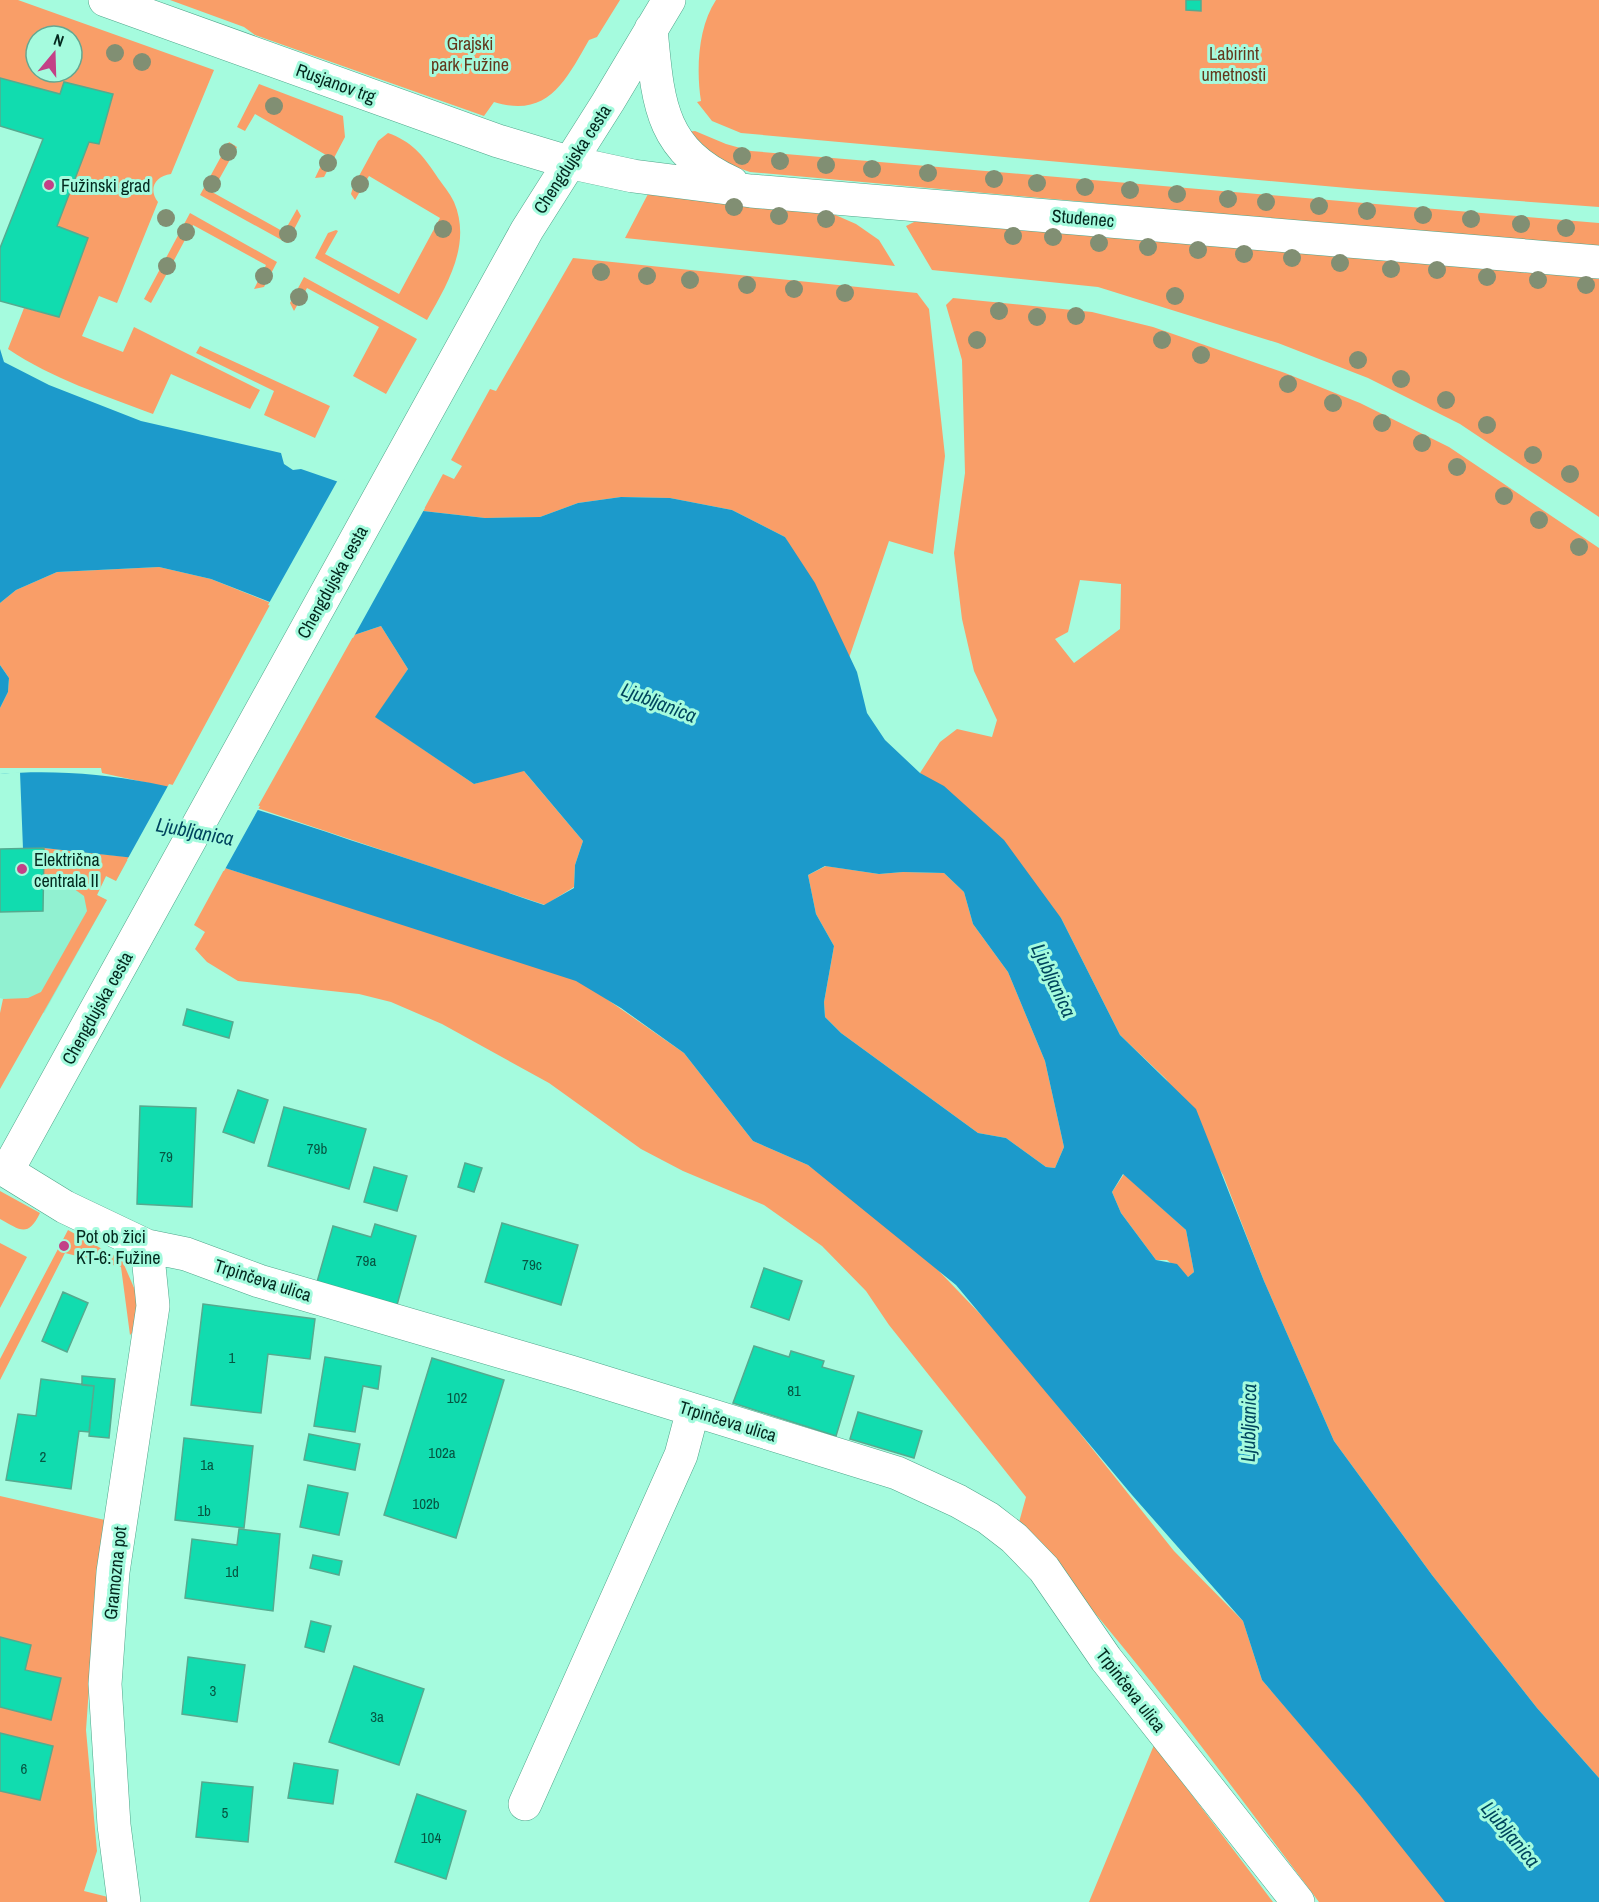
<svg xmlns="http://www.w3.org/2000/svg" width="1599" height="1902" viewBox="0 0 1599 1902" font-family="'Archivo Narrow',sans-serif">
<rect width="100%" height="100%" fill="#a5fbde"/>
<path fill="#91f1d1" d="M 0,849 L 129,857 L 116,881 L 106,876 L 97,895 L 107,900 L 44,1013 L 0,998 Z"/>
<path fill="#f99e68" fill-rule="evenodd" d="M 0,0 L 18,0 L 214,70 L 171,174 C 155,176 148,189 158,202 L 117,303 L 99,296 L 82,336 L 123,352 L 134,327 L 260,390 L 250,409 L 171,374 L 153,414 C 103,395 53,379 8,349 L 24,308 L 59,317 L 88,238 L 57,226 L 89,142 L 99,144 L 113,95 L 64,82 L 60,94 L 0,78 ZM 36,36 L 72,36 L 72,72 L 36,72 Z
M 170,0 L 620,0 L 597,37 L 589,40 C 566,80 548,119 494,102 L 484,116 L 255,35 L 244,27 Z
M 716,0 L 1599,0 L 1599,207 L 1358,189 L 741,133 L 712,121 L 697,102 L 701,101 C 696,70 698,27 716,0 Z
M 259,84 L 343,116 L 345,137 L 324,177 L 315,178 L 326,155 L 255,114 L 245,131 L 237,127 Z
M 695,131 L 726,144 L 751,151 L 1599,223 L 1599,248 L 750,172 L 718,161 L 686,132 Z
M 388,133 C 411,141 423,155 436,175 C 442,184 450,193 454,202 C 472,244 447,285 427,320 L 315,258 L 328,233 L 336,230 L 338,231 L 325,254 L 399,294 L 440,218 L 369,176 L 355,200 L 351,194 L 353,187 L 378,141 Z
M 229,142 L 237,147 L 212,192 L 284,232 L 297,209 L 301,216 L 287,243 L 200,195 Z
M 648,194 L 824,210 L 856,224 L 879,240 L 895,266 L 625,238 Z
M 190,213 L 277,262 L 264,287 L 254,289 L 266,265 L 193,225 L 151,303 L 144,299 Z
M 920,219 L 1599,278 L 1599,517 L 1460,424 L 1368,378 L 1278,343 L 1098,287 L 932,270 L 906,226 Z
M 573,258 L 917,293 L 929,309 L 945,456 L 933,554 L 889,541 L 849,658 L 785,537 L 732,510 L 670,498 L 621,497 L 578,503 L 540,517 L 485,518 L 423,511 L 443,474 L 454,479 L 462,466 L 451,460 L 490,389 L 496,391 Z
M 304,277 L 417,339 L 386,394 L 353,376 L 379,327 L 307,288 L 294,311 L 290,303 Z
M 953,298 L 1092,312 L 1153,327 L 1285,373 L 1360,403 L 1449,447 L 1599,548 L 1599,1778 L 1537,1708 L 1432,1575 L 1334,1441 L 1264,1281 L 1223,1175 L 1166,1079 L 1120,1035 L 1061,918 L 920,773 L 940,742 L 957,729 L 992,737 L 997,720 L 974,671 L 962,619 L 954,553 L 965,473 L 962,360 L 946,305 ZM 1080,580 L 1121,584 L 1120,629 L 1074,663 L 1055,639 L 1068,632 Z
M 200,346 L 330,406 L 315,438 L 264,415 L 274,391 L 196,353 Z
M 159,567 L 211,579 L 271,603 L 171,788 L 102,773 L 101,768 L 0,768 L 0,708 L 8,692 L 9,678 L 0,665 L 0,603 L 16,590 L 57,572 Z
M 381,626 L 408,669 L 376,717 L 474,784 L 523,770 L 583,841 L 575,865 L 574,887 L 545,905 L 257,808 L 354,635 Z
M 44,848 L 129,857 L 116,881 L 106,876 L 97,895 L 107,900 L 0,1089 L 0,1013 L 3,999 L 28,998 L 41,992 L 87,911 L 84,896 L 70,886 L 43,888 Z
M 826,866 L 879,874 L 903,872 L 944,873 L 964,892 L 973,924 L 1008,972 L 1045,1061 L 1064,1147 L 1055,1168 L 1046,1167 L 1006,1138 L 978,1133 L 841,1033 L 825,1017 L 824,1002 L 834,946 L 816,914 L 808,875 Z
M 225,868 L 578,979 L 684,1053 L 753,1141 L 808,1165 L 914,1245 L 1007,1342 L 1174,1551 L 1243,1621 L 1262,1680 L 1452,1902 L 1319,1902 C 1222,1774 1128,1644 1018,1526 L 1026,1497 L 889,1325 L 866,1291 L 822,1246 L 764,1205 L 683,1171 L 641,1149 L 549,1083 L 442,1024 L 391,1002 L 359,994 L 238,981 L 207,962 L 195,949 L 205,932 L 194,925 Z
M 1124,1174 L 1186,1230 L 1194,1272 L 1188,1277 L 1167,1260 L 1156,1260 L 1121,1213 L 1112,1192 Z
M 0,1191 L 40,1213 C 28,1238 20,1230 0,1219 Z
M 68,1230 L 122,1260 L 138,1297 L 134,1331 L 130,1335 L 121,1267 L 65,1253 L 0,1380 L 0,1359 Z
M 0,1243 L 27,1257 L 0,1308 Z
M 0,1496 L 105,1520 L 96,1589 L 86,1730 L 97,1851 L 84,1891 L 108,1897 L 108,1902 L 0,1902 Z
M 1154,1745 L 1273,1902 L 1089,1902 Z"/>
<path fill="#1c9acb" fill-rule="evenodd" d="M 0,349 L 4,362 L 49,385 L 141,421 L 281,453 L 284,464 L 293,470 L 301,469 L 423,511 L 485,518 L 540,517 L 578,503 L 621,497 L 670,498 L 732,510 L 785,537 L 815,583 L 857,672 L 867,713 L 885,740 L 920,773 L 944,786 L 1004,840 L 1061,918 L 1120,1035 L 1196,1109 L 1264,1281 L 1334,1441 L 1432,1575 L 1537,1708 L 1599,1778 L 1599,1902 L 1445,1902 L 1360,1795 L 1262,1680 L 1243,1621 L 1132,1495 L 956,1285 L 808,1165 L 753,1141 L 684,1053 L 621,1008 L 576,981 L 225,868 L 44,848 L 0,849 L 0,774 C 123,764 235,801 350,840 C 415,861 480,883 544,905 L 574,888 L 575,865 L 583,841 L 524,771 L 474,784 L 375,717 L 408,669 L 381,626 L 354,635 L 211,579 L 159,567 L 57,572 L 16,590 L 0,603 ZM 825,866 L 879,874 L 903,872 L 944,873 L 964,892 L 973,924 L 1008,972 L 1045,1061 L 1064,1147 L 1055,1168 L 1046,1167 L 1006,1138 L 978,1133 L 841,1033 L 825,1017 L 824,1002 L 834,946 L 816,914 L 808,875 ZM 1123,1174 L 1186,1230 L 1194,1272 L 1188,1277 L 1177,1264 L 1156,1260 L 1121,1213 L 1112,1192 Z
M 0,665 L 9,678 L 8,692 L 0,708 Z"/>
<path fill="#a5fbde" d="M 339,478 L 425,508 L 353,638 L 268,605 Z
M 20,772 L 23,849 L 0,849 L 0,774 Z
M 169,784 L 260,806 L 224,871 L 127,860 Z"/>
<path fill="#11dcaf" stroke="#55aa8f" stroke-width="1.5" d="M 1186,0 L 1201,0 L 1201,11 L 1186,10 Z
M 0,78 L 60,94 L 64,82 L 113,94 L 99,144 L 89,142 L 57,226 L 88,238 L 59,317 L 0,301 L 0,248 L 43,139 L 0,126 Z
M 44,848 L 43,911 L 0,912 L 0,849 Z
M 187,1009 L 233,1022 L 229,1038 L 183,1025 Z
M 238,1090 L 268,1100 L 254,1143 L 223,1132 Z
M 140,1106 L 196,1108 L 192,1207 L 137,1204 Z
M 284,1107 L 366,1129 L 349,1189 L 268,1166 Z
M 465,1163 L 482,1168 L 474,1192 L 458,1187 Z
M 374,1167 L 407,1176 L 397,1211 L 364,1202 Z
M 502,1223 L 578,1245 L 561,1305 L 485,1282 Z
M 375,1224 L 416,1236 L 397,1305 L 317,1282 L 333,1226 L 371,1237 Z
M 764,1268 L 802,1281 L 789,1320 L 751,1307 Z
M 63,1292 L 88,1303 L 67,1352 L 42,1341 Z
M 203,1304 L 315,1319 L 310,1359 L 268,1354 L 261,1413 L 191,1405 Z
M 754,1346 L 789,1357 L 791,1351 L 824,1361 L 822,1367 L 854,1376 L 836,1436 L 733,1403 Z
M 325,1357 L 381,1366 L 378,1389 L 363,1386 L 355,1432 L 314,1426 Z
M 432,1358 L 504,1380 L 456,1538 L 384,1515 Z
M 82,1376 L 115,1379 L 109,1438 L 89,1436 L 94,1386 L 82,1385 Z
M 41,1379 L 94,1386 L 89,1432 L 79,1431 L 71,1489 L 6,1480 L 18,1414 L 36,1416 Z
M 858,1412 L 922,1431 L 914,1458 L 850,1439 Z
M 309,1434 L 360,1444 L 355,1470 L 304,1460 Z
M 184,1438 L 253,1446 L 244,1528 L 175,1520 Z
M 308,1485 L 348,1493 L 339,1535 L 300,1527 Z
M 239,1529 L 280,1534 L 273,1611 L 185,1598 L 192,1539 L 237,1545 Z
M 313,1555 L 342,1561 L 339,1575 L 310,1568 Z
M 311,1621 L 331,1626 L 324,1652 L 305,1647 Z
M 0,1637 L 31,1645 L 25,1670 L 61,1678 L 51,1720 L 0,1707 Z
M 188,1657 L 245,1665 L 237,1722 L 182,1714 Z
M 354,1666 L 424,1689 L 399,1765 L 329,1742 Z
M 0,1733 L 53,1746 L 40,1800 L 0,1791 Z
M 294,1763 L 338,1770 L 333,1804 L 288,1798 Z
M 202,1782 L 253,1787 L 248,1842 L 196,1837 Z
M 417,1794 L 466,1811 L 446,1879 L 395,1862 Z"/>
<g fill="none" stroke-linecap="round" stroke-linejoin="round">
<g stroke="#4fa58a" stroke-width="34">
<path id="minor" d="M 105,0 L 498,141 L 568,162 L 633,176 L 751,191 L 1599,262
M 651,29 C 658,101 659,150 732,183
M 0,1167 L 65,1207 L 147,1246 L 186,1254 L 259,1281 L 571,1372 L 897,1473 L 958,1501 L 988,1518 L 1014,1538 L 1044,1569 L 1106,1659 L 1298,1902
M 7,1171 L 527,230 L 608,102 L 669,0
M 525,1804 L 681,1455 L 693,1410
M 124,1902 L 114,1825 L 105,1684 L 113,1572 L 153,1306 L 147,1246"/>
</g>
<use href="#minor" stroke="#fff" stroke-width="33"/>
</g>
<g fill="#818f73">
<circle cx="115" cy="53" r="9"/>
<circle cx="142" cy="62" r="9"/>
<circle cx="274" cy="106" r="9"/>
<circle cx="228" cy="152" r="9"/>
<circle cx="742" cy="156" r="9"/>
<circle cx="780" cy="161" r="9"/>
<circle cx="328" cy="163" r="9"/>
<circle cx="826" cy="165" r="9"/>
<circle cx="872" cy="169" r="9"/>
<circle cx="928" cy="173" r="9"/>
<circle cx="994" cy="179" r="9"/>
<circle cx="1037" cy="183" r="9"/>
<circle cx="212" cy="184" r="9"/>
<circle cx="360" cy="184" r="9"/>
<circle cx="1085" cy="187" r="9"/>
<circle cx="1130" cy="190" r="9"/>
<circle cx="1177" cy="194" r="9"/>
<circle cx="1228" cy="199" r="9"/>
<circle cx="1266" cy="202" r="9"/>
<circle cx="1319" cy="206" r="9"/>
<circle cx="734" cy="207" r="9"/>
<circle cx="1367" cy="211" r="9"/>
<circle cx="1423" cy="215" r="9"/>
<circle cx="779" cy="216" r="9"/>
<circle cx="166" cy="218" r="9"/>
<circle cx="826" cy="219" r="9"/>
<circle cx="1471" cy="219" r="9"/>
<circle cx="1521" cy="224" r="9"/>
<circle cx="1566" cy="228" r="9"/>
<circle cx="443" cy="229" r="9"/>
<circle cx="186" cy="232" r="9"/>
<circle cx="288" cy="234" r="9"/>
<circle cx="1013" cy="236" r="9"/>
<circle cx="1053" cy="237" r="9"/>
<circle cx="1099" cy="243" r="9"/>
<circle cx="1148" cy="247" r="9"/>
<circle cx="1198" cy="250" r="9"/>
<circle cx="1244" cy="254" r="9"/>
<circle cx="1292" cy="258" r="9"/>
<circle cx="1340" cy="263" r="9"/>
<circle cx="167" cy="266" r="9"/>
<circle cx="1391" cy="269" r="9"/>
<circle cx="1437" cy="270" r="9"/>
<circle cx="601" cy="272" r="9"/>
<circle cx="264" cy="276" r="9"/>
<circle cx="647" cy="276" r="9"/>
<circle cx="1487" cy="277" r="9"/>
<circle cx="690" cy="280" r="9"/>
<circle cx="1538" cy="280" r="9"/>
<circle cx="747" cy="285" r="9"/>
<circle cx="1586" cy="285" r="9"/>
<circle cx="794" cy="289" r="9"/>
<circle cx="845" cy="293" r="9"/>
<circle cx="1175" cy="296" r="9"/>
<circle cx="299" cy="297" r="9"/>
<circle cx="999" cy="311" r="9"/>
<circle cx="1076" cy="316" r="9"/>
<circle cx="1037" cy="317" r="9"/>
<circle cx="977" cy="340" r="9"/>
<circle cx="1162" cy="340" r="9"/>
<circle cx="1201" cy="355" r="9"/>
<circle cx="1358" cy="360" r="9"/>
<circle cx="1401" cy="379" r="9"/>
<circle cx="1288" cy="384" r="9"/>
<circle cx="1446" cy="400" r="9"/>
<circle cx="1333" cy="403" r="9"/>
<circle cx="1382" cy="423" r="9"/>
<circle cx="1487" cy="425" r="9"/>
<circle cx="1422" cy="443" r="9"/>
<circle cx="1533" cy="455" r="9"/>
<circle cx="1457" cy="467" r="9"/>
<circle cx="1570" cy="474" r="9"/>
<circle cx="1504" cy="496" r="9"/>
<circle cx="1539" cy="520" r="9"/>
<circle cx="1579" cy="547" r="9"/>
</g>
<g fill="#c34187" stroke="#a5fbde" stroke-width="2">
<circle cx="49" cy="185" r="6"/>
<circle cx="22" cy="869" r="6"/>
<circle cx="64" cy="1246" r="6"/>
</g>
<g text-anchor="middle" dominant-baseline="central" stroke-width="6" stroke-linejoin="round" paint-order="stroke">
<g font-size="15" fill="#065542">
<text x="317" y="1148">79b</text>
<text x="166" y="1156">79</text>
<text x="366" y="1260">79a</text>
<text x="532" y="1264">79c</text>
<text x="232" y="1357">1</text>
<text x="794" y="1390">81</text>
<text x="457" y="1397">102</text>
<text x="442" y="1452">102a</text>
<text x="43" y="1456">2</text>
<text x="207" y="1464">1a</text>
<text x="426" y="1503">102b</text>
<text x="204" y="1510">1b</text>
<text x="232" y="1571">1d</text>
<text x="213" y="1690">3</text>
<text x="377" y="1716">3a</text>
<text x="24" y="1768">6</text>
<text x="225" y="1812">5</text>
<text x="431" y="1837">104</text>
</g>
<g font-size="18" fill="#63371c" stroke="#a5fbde">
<text x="470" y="43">Grajski<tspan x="470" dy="21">park Fužine</tspan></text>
<text x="1234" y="53">Labirint<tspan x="1234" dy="21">umetnosti</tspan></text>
</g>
<g font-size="18" fill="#03281e" stroke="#a5fbde">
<text transform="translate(336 83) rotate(20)">Rusjanov trg</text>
<text transform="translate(572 159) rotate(-57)">Chengdujska cesta</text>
<text transform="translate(1083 218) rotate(5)">Studenec</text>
<text transform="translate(332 582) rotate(-61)">Chengdujska cesta</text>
<text transform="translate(97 1008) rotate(-61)">Chengdujska cesta</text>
<text transform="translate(263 1280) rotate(18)">Trpinčeva ulica</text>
<text transform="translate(728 1421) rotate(17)">Trpinčeva ulica</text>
<text transform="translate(115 1573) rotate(-84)">Gramozna pot</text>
<text transform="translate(1131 1690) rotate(52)">Trpinčeva ulica</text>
</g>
<g font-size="18" fill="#03281e" stroke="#a5fbde" text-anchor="start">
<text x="61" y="185">Fužinski grad</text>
<text x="34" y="859">Električna<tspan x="34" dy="21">centrala II</tspan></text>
<text x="76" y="1236">Pot ob žici<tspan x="76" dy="21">KT-6: Fužine</tspan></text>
</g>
<g font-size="20" font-style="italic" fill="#00455e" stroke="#a5fbde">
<text transform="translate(659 702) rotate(21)">Ljubljanica</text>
<text transform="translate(195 831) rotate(11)">Ljubljanica</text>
<text transform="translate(1054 980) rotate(65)">Ljubljanica</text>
<text transform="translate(1248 1423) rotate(-89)">Ljubljanica</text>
<text transform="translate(1511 1834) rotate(50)">Ljubljanica</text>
</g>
</g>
<g transform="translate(54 54) rotate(19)"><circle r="28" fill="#a5fbde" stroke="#64a791" stroke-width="1.5"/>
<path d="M0-4.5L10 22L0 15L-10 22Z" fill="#c34187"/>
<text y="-9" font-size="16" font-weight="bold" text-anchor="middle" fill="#03281e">N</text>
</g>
</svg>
